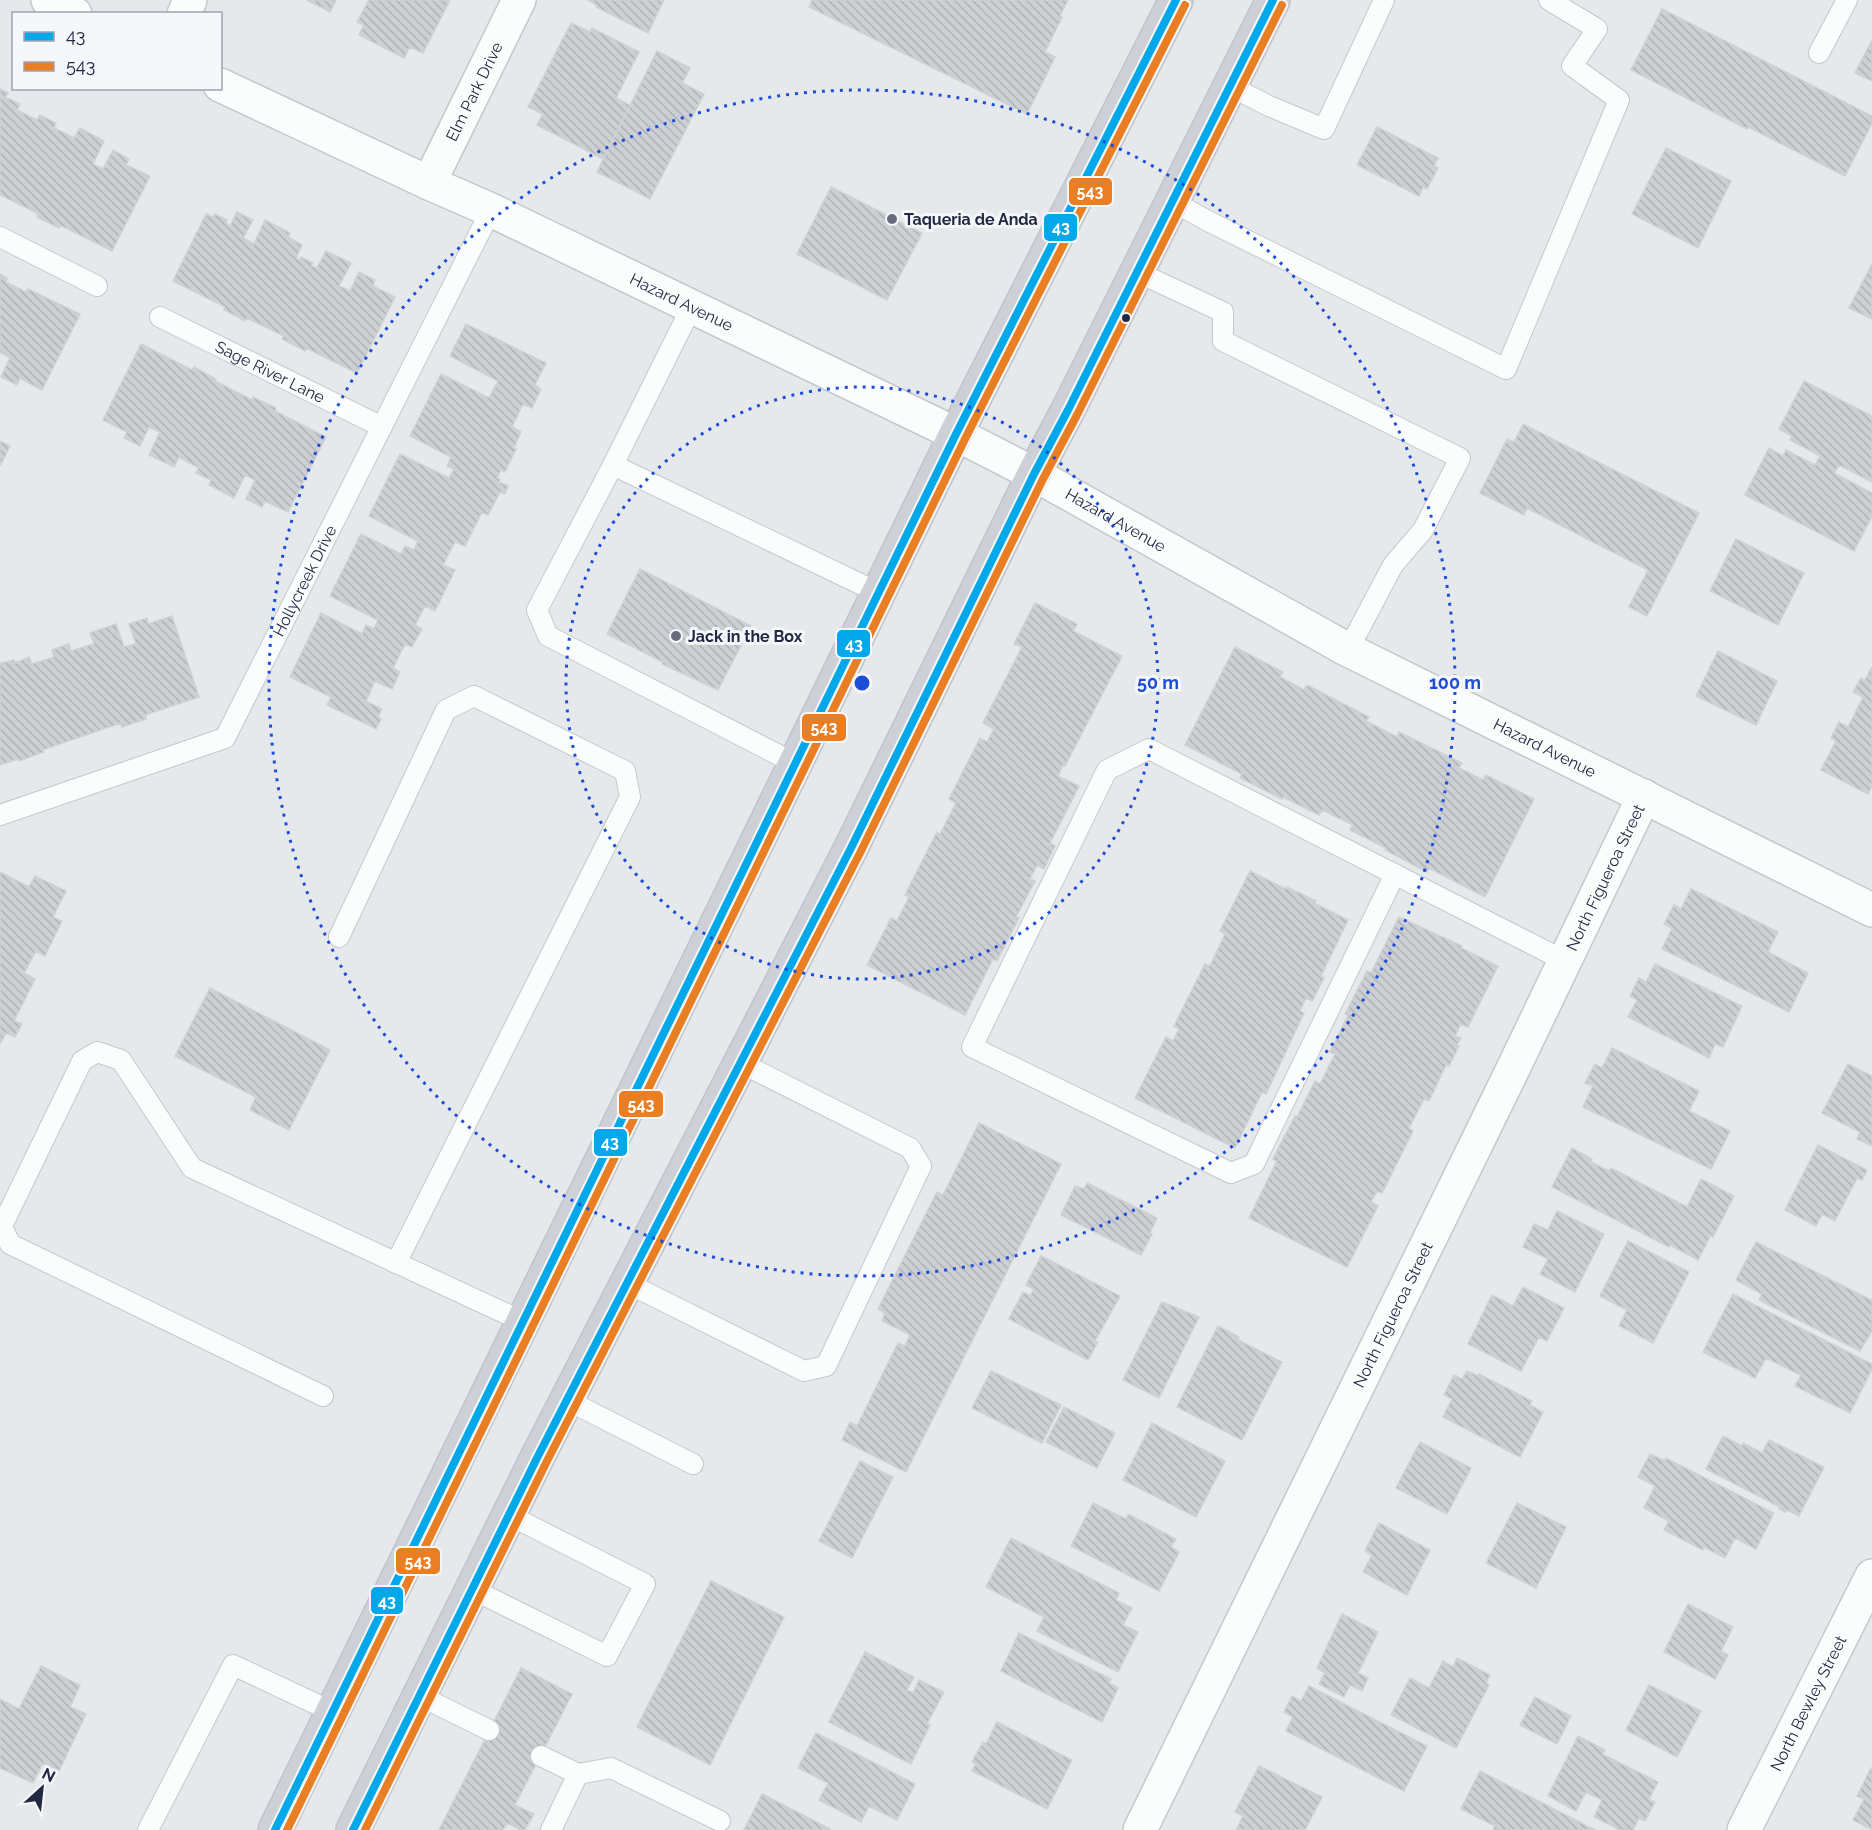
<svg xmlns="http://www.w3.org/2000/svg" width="1872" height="1830" viewBox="0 0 1872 1830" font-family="Raleway,sans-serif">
<defs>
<pattern id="building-back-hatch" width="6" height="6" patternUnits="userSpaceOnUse" patternTransform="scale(1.5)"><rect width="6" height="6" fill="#cccfd3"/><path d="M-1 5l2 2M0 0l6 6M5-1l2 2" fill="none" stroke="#afb2b6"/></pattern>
</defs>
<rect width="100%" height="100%" fill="#e6e9ec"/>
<path fill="url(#building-back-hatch)" stroke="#ced1d5" stroke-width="1.5" d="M 307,0 L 336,0 L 330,12 Z
M 369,0 L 450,0 L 423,53 L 410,47 L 404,58 L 359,35 L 364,25 L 357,22 Z
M 588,0 L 664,0 L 648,33 L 596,7 L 597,5 Z
M 812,0 L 1068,0 L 1060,16 L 1062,17 L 1045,52 L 1055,57 L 1027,114 L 809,7 Z
M 1662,9 L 1872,116 L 1872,123 L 1845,176 L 1748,127 L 1747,129 L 1631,70 Z
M 571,23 L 590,32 L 592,28 L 639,52 L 616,98 L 630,105 L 603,159 L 537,125 L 543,114 L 528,107 Z
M 1872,40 L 1872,81 L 1855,73 Z
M 657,51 L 690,68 L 682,83 L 704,94 L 650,199 L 597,172 Z
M 0,89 L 8,93 L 5,97 L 20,104 L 17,110 L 37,120 L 40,115 L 56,123 L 54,128 L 74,138 L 80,128 L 104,141 L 93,164 L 103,169 L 113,150 L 129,159 L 126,165 L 150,176 L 112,251 L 60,225 L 59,228 L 37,217 L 39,214 L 0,195 Z
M 1377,127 L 1438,158 L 1434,166 L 1438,168 L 1427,189 L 1423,187 L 1419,196 L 1357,165 Z
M 1666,148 L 1731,181 L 1698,248 L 1632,214 Z
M 831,187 L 922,233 L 887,300 L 797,254 Z
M 237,212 L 253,220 L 243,238 L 254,244 L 265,220 L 290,233 L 288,237 L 302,245 L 296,258 L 300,260 L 301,257 L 313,263 L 311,266 L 317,268 L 326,251 L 351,263 L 339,286 L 350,291 L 359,272 L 375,280 L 373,286 L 395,297 L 357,373 L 306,348 L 305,351 L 282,339 L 284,336 L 247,318 L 245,321 L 224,310 L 225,307 L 173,281 L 206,214 L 213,217 L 215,214 L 227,220 L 226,223 L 230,226 Z
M 1872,264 L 1872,319 L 1849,308 Z
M 0,274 L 7,278 L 6,282 L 26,292 L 28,289 L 80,314 L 42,390 L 20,378 L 17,385 L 1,377 L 10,358 L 0,352 Z
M 466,324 L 546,363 L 535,385 L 541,389 L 532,408 L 523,404 L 512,427 L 521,432 L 514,448 L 516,449 L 505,472 L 501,470 L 497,478 L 500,479 L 499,482 L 508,486 L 505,494 L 500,492 L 488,515 L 482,512 L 465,546 L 455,542 L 443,565 L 455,570 L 435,611 L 425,606 L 415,625 L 422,629 L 412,647 L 405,644 L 393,668 L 400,672 L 392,689 L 375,681 L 366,701 L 382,709 L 378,717 L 381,719 L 376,729 L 327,705 L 331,697 L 290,677 L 321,613 L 362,634 L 366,625 L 374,629 L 378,620 L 330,596 L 361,534 L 401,554 L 405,546 L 414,550 L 418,541 L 369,516 L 400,454 L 449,478 L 454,469 L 447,466 L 451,457 L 410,436 L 441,374 L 489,398 L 498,381 L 450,356 Z
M 141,344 L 192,370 L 194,367 L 216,379 L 215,381 L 252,400 L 253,397 L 276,408 L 275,411 L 326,437 L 288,512 L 265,501 L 262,507 L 246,499 L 255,480 L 245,475 L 234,498 L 209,485 L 211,480 L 196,473 L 199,468 L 179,457 L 174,467 L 149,455 L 160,432 L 149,427 L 140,446 L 124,438 L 127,432 L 103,420 Z
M 1804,381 L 1872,416 L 1872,482 L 1839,465 L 1834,473 L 1872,493 L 1872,516 L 1854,551 L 1745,495 L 1769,448 L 1783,456 L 1786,450 L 1815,465 L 1820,456 L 1790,440 L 1792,436 L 1779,429 Z
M 1523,424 L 1699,513 L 1647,616 L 1629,607 L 1648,570 L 1527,508 L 1524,515 L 1480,493 L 1507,439 L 1514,442 Z
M 0,441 L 10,446 L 0,466 Z
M 1736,539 L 1804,573 L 1778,625 L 1710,591 Z
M 640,569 L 751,626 L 718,690 L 662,664 L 663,662 L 607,634 Z
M 1035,603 L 1077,624 L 1073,631 L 1122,656 L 1065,766 L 1063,765 L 1058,776 L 1079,786 L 1050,843 L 1055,846 L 1044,869 L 1037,865 L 1030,879 L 1035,881 L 1016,917 L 1019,918 L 997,961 L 993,959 L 965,1015 L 867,965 L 891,918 L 897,921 L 909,897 L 905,895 L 937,832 L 940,834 L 956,803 L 949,799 L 980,738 L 987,742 L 994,729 L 983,723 L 1022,647 L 1014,644 Z
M 172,616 L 199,697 L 145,715 L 146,719 L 122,727 L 121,723 L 42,750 L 44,752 L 19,761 L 18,759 L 0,765 L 0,663 L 3,662 L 3,663 L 14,660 L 15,663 L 29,657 L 32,664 L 54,657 L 52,650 L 69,644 L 71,651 L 94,644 L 90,633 L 116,624 L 124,647 L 136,644 L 129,624 L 147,618 L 148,624 Z
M 1235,647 L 1283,672 L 1280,677 L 1304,690 L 1307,685 L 1369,717 L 1366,721 L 1397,737 L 1399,732 L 1462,763 L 1459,768 L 1483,780 L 1486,775 L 1534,799 L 1485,897 L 1429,868 L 1427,872 L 1385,850 L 1386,848 L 1350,830 L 1353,825 L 1322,810 L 1319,815 L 1283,797 L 1282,799 L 1240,778 L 1242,774 L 1185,745 Z
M 1718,651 L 1777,681 L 1756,725 L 1696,696 Z
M 1872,667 L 1872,786 L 1868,794 L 1821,770 L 1836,741 L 1831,738 L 1839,722 L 1848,727 L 1863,697 L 1853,692 L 1861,678 L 1865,680 Z
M 1250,871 L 1286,889 L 1287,887 L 1316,901 L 1314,903 L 1348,920 L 1321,976 L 1324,978 L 1312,1001 L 1306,998 L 1300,1011 L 1304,1013 L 1266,1094 L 1262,1092 L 1235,1148 L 1135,1098 L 1166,1037 L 1173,1041 L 1179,1029 L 1174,1026 L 1205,964 L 1210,966 L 1225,934 L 1220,931 Z
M 0,872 L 29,887 L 35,876 L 66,891 L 53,917 L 62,921 L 45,956 L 36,951 L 24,973 L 35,979 L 14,1021 L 22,1024 L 15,1037 L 6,1033 L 0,1044 Z
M 1691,889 L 1778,932 L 1768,952 L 1808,973 L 1789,1012 L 1662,949 L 1672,928 L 1664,924 L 1674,905 L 1681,909 Z
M 1399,917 L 1462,946 L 1461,948 L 1498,966 L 1468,1027 L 1461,1024 L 1455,1036 L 1461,1038 L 1457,1045 L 1459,1046 L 1449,1066 L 1446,1065 L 1429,1101 L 1424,1099 L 1409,1128 L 1413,1131 L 1382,1193 L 1377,1191 L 1371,1202 L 1378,1206 L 1347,1267 L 1249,1218 L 1277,1161 L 1273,1159 L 1295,1116 L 1297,1117 L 1315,1081 L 1320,1084 L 1335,1054 L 1330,1052 L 1348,1015 L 1345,1014 L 1367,971 L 1371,973 Z
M 1655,964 L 1742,1006 L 1723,1047 L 1715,1044 L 1709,1058 L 1628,1017 L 1637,1000 L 1630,996 L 1639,978 L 1646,982 Z
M 210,988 L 330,1050 L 289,1130 L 250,1110 L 256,1097 L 175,1056 Z
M 1612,1048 L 1699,1091 L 1689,1111 L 1730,1131 L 1711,1169 L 1583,1107 L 1593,1086 L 1585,1083 L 1595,1064 L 1602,1068 Z
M 1848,1064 L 1872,1076 L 1872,1146 L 1857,1139 L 1860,1132 L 1822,1113 Z
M 979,1123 L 1061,1164 L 906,1472 L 842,1440 L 850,1422 L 857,1426 L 898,1343 L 905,1346 L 910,1335 L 882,1321 L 885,1313 L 878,1309 L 937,1192 L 943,1195 Z
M 1818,1145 L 1867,1170 L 1862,1180 L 1857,1178 L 1835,1221 L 1822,1214 L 1816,1226 L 1785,1210 Z
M 1572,1148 L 1592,1159 L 1591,1162 L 1609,1171 L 1611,1168 L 1687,1207 L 1701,1179 L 1734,1196 L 1713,1237 L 1711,1235 L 1698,1260 L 1670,1245 L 1669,1247 L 1552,1187 Z
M 1087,1183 L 1157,1218 L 1150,1233 L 1152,1234 L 1141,1255 L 1061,1215 L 1075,1186 L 1084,1189 Z
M 1557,1211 L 1604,1234 L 1575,1292 L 1540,1274 L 1548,1259 L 1523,1247 L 1534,1224 L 1548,1230 Z
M 1628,1241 L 1689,1272 L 1653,1343 L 1619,1326 L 1627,1310 L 1600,1296 Z
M 1756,1242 L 1871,1300 L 1872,1299 L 1872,1331 L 1860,1351 L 1759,1300 L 1762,1294 L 1736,1280 Z
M 1041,1256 L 1120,1296 L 1095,1341 L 1098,1342 L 1088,1360 L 1009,1319 L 1023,1292 L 1030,1296 L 1034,1289 L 1026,1285 Z
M 1523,1287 L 1564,1308 L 1547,1341 L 1539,1337 L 1521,1371 L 1468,1344 L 1492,1295 L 1513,1306 Z
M 1733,1294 L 1872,1364 L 1872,1369 L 1850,1413 L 1795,1386 L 1801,1375 L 1766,1358 L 1755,1378 L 1703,1352 Z
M 1162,1302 L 1199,1317 L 1159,1398 L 1123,1380 Z
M 1218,1326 L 1239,1337 L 1238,1340 L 1282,1362 L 1242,1440 L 1177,1407 Z
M 991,1371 L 1061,1405 L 1042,1443 L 972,1408 Z
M 1467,1371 L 1478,1376 L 1479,1374 L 1532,1401 L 1530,1405 L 1543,1412 L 1520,1457 L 1443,1417 L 1452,1399 L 1444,1395 L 1454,1375 L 1462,1379 Z
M 1064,1407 L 1115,1433 L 1097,1468 L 1046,1442 Z
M 1152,1423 L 1225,1461 L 1196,1517 L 1123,1480 Z
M 1723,1436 L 1742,1446 L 1743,1443 L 1762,1453 L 1769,1440 L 1824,1467 L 1799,1516 L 1787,1510 L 1786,1512 L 1779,1509 L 1780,1507 L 1706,1469 Z
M 1420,1442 L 1471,1468 L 1447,1514 L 1396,1488 Z
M 1650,1454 L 1665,1461 L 1666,1458 L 1774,1513 L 1756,1549 L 1735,1538 L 1725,1558 L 1704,1547 L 1703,1550 L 1664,1530 L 1669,1521 L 1644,1508 L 1655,1486 L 1638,1477 Z
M 860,1461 L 893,1477 L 852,1558 L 819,1541 Z
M 1093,1503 L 1126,1519 L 1128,1514 L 1176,1539 L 1171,1547 L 1179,1552 L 1159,1591 L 1071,1546 Z
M 1517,1503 L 1566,1527 L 1536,1588 L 1486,1563 Z
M 1379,1523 L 1430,1550 L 1407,1595 L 1363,1572 L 1372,1555 L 1365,1551 Z
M 1011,1538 L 1119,1593 L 1116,1600 L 1132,1608 L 1123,1625 L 1138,1632 L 1118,1672 L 1037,1631 L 1044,1617 L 986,1587 Z
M 711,1581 L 784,1617 L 710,1765 L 637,1727 Z
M 1688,1604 L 1733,1627 L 1721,1651 L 1728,1655 L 1715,1679 L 1664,1652 Z
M 1342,1614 L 1378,1632 L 1358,1673 L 1368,1678 L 1362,1691 L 1350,1685 L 1344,1697 L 1319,1684 L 1325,1673 L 1317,1668 Z
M 1019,1633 L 1111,1679 L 1109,1683 L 1118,1688 L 1102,1722 L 1001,1671 Z
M 865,1652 L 914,1677 L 907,1690 L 913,1693 L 919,1680 L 944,1692 L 927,1724 L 930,1725 L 911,1764 L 829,1722 Z
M 1457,1658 L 1490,1675 L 1486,1683 L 1489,1685 L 1456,1748 L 1391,1715 L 1410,1678 L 1429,1688 L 1443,1661 L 1453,1667 Z
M 41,1666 L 80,1685 L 70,1707 L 86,1714 L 59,1771 L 43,1763 L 33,1783 L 0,1768 L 0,1699 L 19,1709 Z
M 521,1668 L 572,1694 L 515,1805 L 534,1814 L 525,1830 L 521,1830 L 507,1823 L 503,1830 L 439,1830 Z
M 1649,1685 L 1701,1711 L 1677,1757 L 1626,1730 Z
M 1309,1686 L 1427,1746 L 1404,1791 L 1286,1731 L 1293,1717 L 1284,1712 L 1292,1696 L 1301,1701 Z
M 1535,1697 L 1571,1716 L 1557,1744 L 1520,1725 Z
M 997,1722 L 1072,1760 L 1047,1809 L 972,1771 L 976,1764 L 972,1762 L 983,1742 L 986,1744 Z
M 816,1733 L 915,1784 L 897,1820 L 869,1806 L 861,1822 L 819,1800 L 828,1783 L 798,1768 Z
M 1578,1736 L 1605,1750 L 1602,1754 L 1658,1782 L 1649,1799 L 1655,1802 L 1645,1821 L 1639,1818 L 1633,1830 L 1620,1830 L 1594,1817 L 1602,1800 L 1586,1792 L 1576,1811 L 1548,1796 Z
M 1259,1766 L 1322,1797 L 1305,1830 L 1236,1830 L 1243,1816 L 1235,1812 Z
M 1871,1768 L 1872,1769 L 1872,1830 L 1853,1820 L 1864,1799 L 1857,1796 Z
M 1480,1771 L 1595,1830 L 1493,1830 L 1495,1826 L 1461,1809 Z
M 762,1794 L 830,1829 L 829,1830 L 744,1830 Z"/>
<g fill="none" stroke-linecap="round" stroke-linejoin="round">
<g stroke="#c5c7cb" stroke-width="22">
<g id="service">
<path d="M 1819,53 L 1847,0"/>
<path d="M 1230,86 L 1269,106 L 1324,129 L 1384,0"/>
<path d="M 1172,201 L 1206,220 L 1506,369 L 1619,100 L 1572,66 L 1597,29 L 1549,0"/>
<path d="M 0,237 L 97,286"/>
<path d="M 1137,272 L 1223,312 L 1223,341 L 1460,458 L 1423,530 L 1393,565 L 1348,650"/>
<path d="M 692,306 L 613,465 L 537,610 L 548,636 L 796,764"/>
<path id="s1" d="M 160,317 L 382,427"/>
<path d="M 613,465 L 879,593"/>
<path id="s2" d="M 0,815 L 225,738 L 491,210"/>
<path d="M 1395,874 L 1254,1164 L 1231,1173 L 972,1047 L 1107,770 L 1149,749 L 1565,961"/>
<path d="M 339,937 L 446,710 L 474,696 L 625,771 L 630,797 L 396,1263"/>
<path d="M 627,1283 L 804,1371 L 826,1366 L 921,1166 L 910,1148 L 741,1063"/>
<path d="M 323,1396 L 10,1244 L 2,1226 L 82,1061 L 97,1052 L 121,1060 L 192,1168 L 524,1322"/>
<path d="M 567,1400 L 693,1464"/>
<path d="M 472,1589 L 607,1656 L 645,1584 L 509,1515"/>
<path d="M 420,1696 L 489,1730"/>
<path d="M 541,1756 L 578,1774 L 611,1768 L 720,1821"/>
<path d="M 148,1830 L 233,1665 L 333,1712"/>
<path d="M 551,1830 L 578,1774"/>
</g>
</g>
<g stroke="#c5c7cb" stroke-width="36">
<g id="minor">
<path d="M 184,14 L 190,0"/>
<path id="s3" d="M 429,183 L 519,0"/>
<path id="s4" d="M 1140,1830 L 1511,1073 L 1644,796"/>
<path id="s5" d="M 1744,1830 L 1872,1576"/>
</g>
</g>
<g stroke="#c5c7cb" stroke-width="36">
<g id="tertiary">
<path d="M 48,0 L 75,14"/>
<path id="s6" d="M 220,85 L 429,183 L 491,210 L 956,434 L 1034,474 L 1348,650 L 1872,910"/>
</g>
</g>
<g stroke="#c1c4cb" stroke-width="36">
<path id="primary" d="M 275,1830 L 956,434 L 1176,0
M 353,1830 L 538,1456 L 851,848 L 1034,474 L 1068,410 L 1273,0"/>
</g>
<use href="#service" stroke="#fbfcfc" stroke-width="20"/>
<use href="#minor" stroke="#fbfcfc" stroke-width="33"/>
<use href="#tertiary" stroke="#fbfcfc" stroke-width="33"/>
<use href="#primary" stroke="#ced0d7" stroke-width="33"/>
<g stroke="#f5f7fa" stroke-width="12">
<path id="bus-1" d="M 275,1830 L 956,434 L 1176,0
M 353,1830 L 538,1456 L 851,848 L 1034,474 L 1068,410 L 1273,0"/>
</g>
<g stroke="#f5f7fa" stroke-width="12">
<path id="bus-2" d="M 287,1830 L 965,439 L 1185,5
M 365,1830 L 547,1461 L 860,853 L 1043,479 L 1077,415 L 1282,5"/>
</g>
<use href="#bus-1" stroke="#02a8e9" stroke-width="8"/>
<use href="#bus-2" stroke="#e97e23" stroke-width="8"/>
</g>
<g fill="none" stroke="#1d4ed8" stroke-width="3" stroke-dasharray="3 6">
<circle cx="862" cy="683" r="296"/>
<circle cx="862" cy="683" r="593"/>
</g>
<g fill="#666c7e" stroke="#f5f7fa" stroke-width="2">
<circle cx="892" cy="219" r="6"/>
<circle cx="676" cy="636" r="6"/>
</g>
<circle fill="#212842" stroke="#f5f7fa" stroke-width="2" cx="1126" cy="318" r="5"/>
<g text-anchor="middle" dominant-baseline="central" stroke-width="6" stroke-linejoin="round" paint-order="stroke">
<g font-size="16" fill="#212842" stroke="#f5f7fa">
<text stroke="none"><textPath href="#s3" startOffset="102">Elm Park Drive</textPath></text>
<text stroke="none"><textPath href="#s6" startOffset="510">Hazard Avenue</textPath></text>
<text stroke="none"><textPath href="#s1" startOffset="123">Sage River Lane</textPath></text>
<text stroke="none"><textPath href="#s6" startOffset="996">Hazard Avenue</textPath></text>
<text stroke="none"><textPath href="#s2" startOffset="414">Hollycreek Drive</textPath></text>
<text stroke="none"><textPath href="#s6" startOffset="1482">Hazard Avenue</textPath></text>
<text stroke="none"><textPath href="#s4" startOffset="1060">North Figueroa Street</textPath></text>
<text stroke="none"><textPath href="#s4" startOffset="574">North Figueroa Street</textPath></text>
<text stroke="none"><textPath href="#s5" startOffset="142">North Bewley Street</textPath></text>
</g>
<g font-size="16" font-weight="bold" fill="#212842" stroke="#f5f7fa" text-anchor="start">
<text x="904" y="219">Taqueria de Anda</text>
<text x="688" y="636">Jack in the Box</text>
</g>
</g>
<circle cx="862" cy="683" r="9" fill="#1d4ed8" stroke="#f5f7fa" stroke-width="3"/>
<g font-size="18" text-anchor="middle" font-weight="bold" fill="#1d4ed8" stroke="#f5f7fa" stroke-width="6" stroke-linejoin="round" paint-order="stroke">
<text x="1158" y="689">50 m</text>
<text x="1455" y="689">100 m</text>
</g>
<g stroke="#f5f7fa" stroke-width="2">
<rect x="1068" y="177" width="45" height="29" rx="6" fill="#e97e23"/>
<rect x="1043" y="213" width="35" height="29" rx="6" fill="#02a8e9"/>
<rect x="836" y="629" width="35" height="29" rx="6" fill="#02a8e9"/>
<rect x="801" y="713" width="46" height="29" rx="6" fill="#e97e23"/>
<rect x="618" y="1090" width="46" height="28" rx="6" fill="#e97e23"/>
<rect x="593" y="1128" width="35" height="29" rx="6" fill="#02a8e9"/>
<rect x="395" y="1547" width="46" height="28" rx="6" fill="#e97e23"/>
<rect x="370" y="1586" width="34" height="29" rx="6" fill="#02a8e9"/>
</g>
<g font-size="16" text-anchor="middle" font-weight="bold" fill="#fff">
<text x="1090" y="197">543</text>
<text x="1061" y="233">43</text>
<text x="854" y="650">43</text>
<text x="824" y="733">543</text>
<text x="641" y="1110">543</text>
<text x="610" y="1148">43</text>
<text x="418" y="1567">543</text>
<text x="387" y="1607">43</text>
</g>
<rect x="12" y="12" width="210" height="78" fill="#f5f7fa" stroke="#a0a4b0" stroke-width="1.5"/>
<rect x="24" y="32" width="30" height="9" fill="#02a8e9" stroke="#a0a4b0" stroke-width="1.5"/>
<text x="66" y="42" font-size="18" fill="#212842">43</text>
<rect x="24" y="62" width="30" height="9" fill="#e97e23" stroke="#a0a4b0" stroke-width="1.5"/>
<text x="66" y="72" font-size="18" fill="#212842">543</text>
<g transform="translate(42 1788) rotate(27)" stroke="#f5f7fa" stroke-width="4.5" paint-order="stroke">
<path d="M0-4.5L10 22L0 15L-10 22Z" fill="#212842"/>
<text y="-9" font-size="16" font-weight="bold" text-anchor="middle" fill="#212842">N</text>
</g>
</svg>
